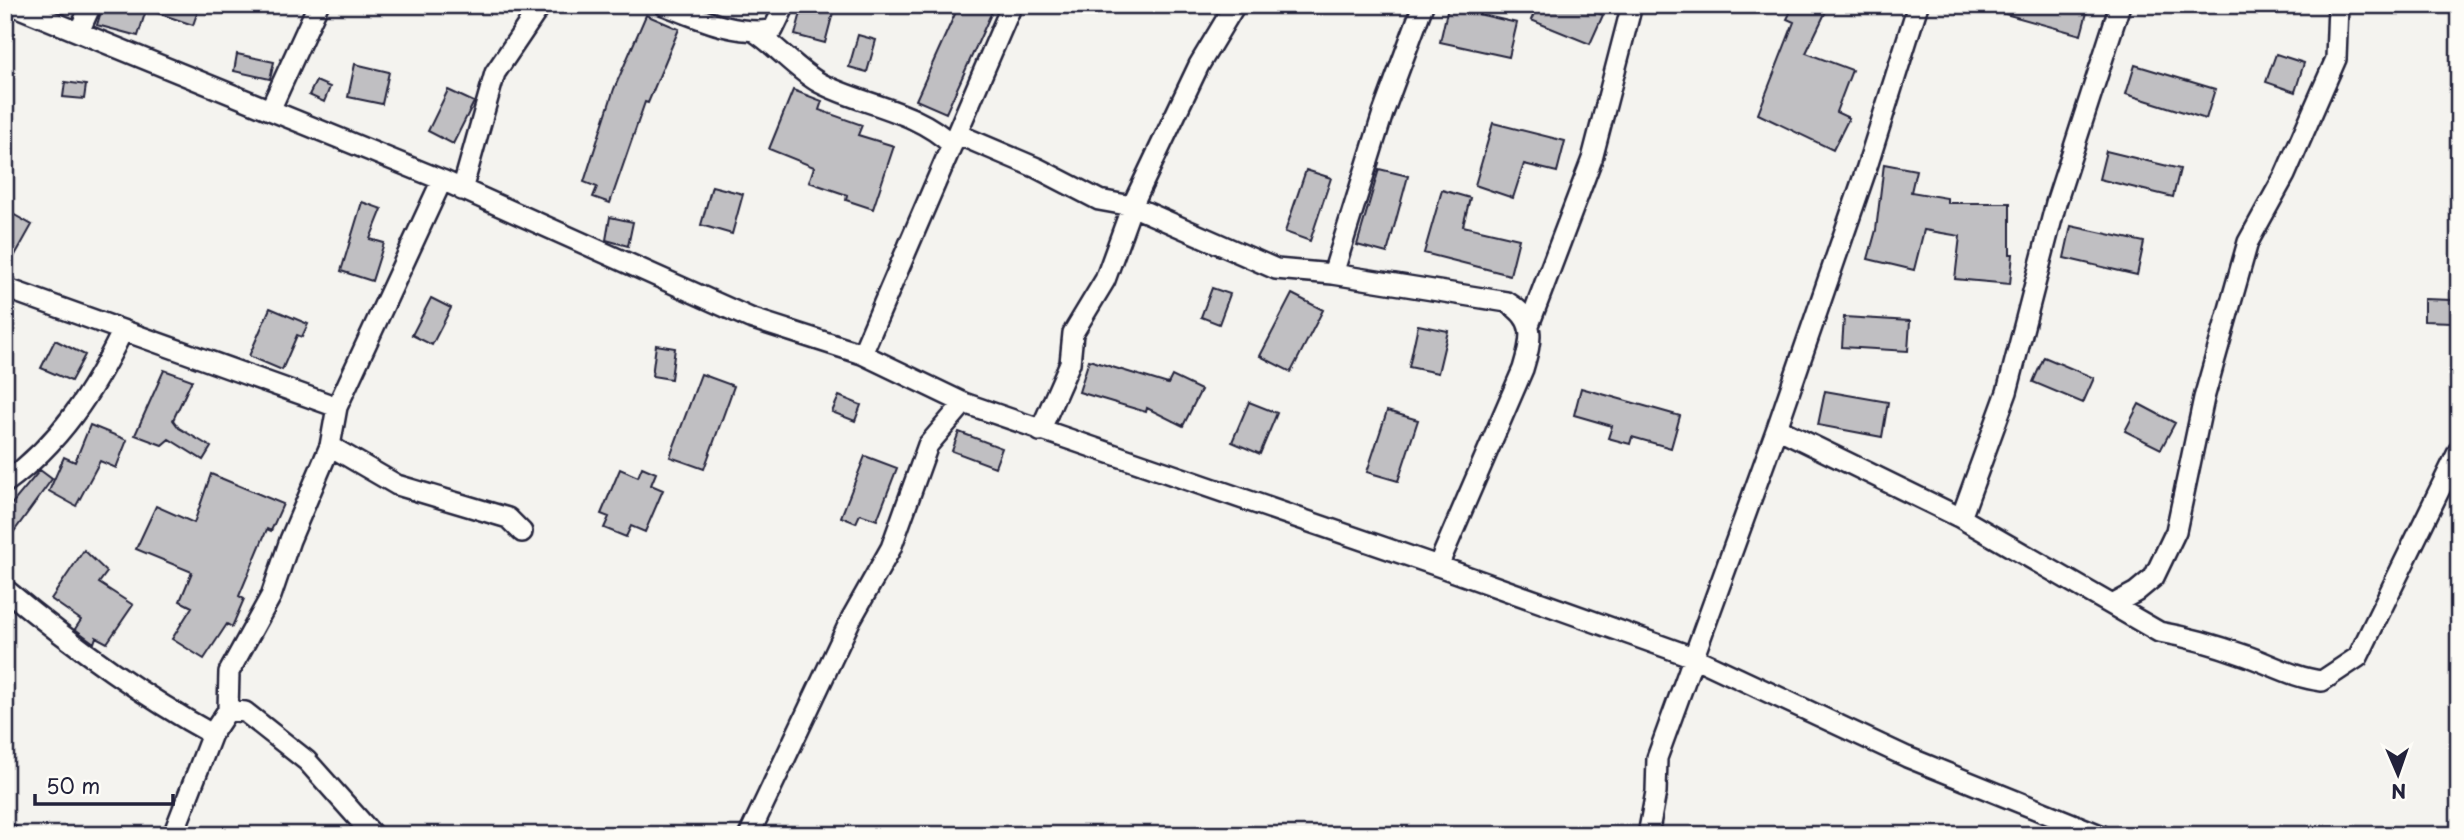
<svg xmlns="http://www.w3.org/2000/svg" width="2464" height="840" viewBox="0 0 2464 840" font-family="'Playpen Sans',sans-serif">
<rect width="100%" height="100%" fill="#f4f3ef"/>
<filter id="ink" filterUnits="userSpaceOnUse"><feTurbulence type="fractalNoise" baseFrequency=".0143" numOctaves="2"/><feDisplacementMap in="SourceGraphic" scale="14" xChannelSelector="R" yChannelSelector="G"/><feConvolveMatrix kernelMatrix="1 2 1 2 8 2 1 2 1" color-interpolation-filters="sRGB"/></filter>
<g filter="url(#ink)">
<path fill="#c0bfc2" stroke="#22223b" stroke-width="2" d="M 103,5 L 131,5 L 146,10 L 138,36 L 97,25 Z
M 144,5 L 200,5 L 193,25 L 143,8 Z
M 803,5 L 835,5 L 825,43 L 795,35 Z
M 959,5 L 995,5 L 946,113 L 916,100 Z
M 1538,5 L 1579,5 L 1603,15 L 1590,44 L 1531,20 Z
M 1794,5 L 1829,5 L 1806,53 L 1852,70 L 1836,112 L 1849,118 L 1833,150 L 1758,114 L 1794,22 L 1787,19 Z
M 1992,5 L 2089,5 L 2081,35 L 1991,10 Z
M 1448,7 L 1517,23 L 1509,57 L 1440,42 Z
M 646,15 L 679,29 L 648,103 L 645,102 L 610,203 L 593,197 L 597,187 L 584,182 L 614,89 Z
M 858,35 L 876,40 L 867,72 L 849,67 Z
M 237,54 L 274,62 L 270,79 L 234,71 Z
M 2276,54 L 2304,63 L 2295,92 L 2266,82 Z
M 355,64 L 389,72 L 382,104 L 348,97 Z
M 2135,65 L 2215,89 L 2206,119 L 2126,94 Z
M 316,81 L 330,87 L 324,102 L 309,95 Z
M 65,82 L 86,85 L 84,99 L 63,97 Z
M 448,90 L 474,102 L 453,144 L 428,131 Z
M 793,90 L 822,101 L 819,110 L 862,125 L 858,135 L 894,146 L 873,209 L 846,200 L 847,195 L 809,182 L 814,167 L 769,149 Z
M 1493,123 L 1565,141 L 1557,172 L 1524,164 L 1513,198 L 1475,185 Z
M 2106,151 L 2180,169 L 2173,197 L 2099,179 Z
M 1884,164 L 1916,170 L 1911,192 L 1947,198 L 1947,203 L 2010,203 L 2010,254 L 2013,254 L 2010,284 L 1955,279 L 1960,236 L 1924,230 L 1914,270 L 1868,259 L 1876,230 Z
M 1379,169 L 1408,176 L 1387,253 L 1357,245 Z
M 1306,170 L 1331,178 L 1310,241 L 1285,232 Z
M 712,186 L 743,194 L 732,234 L 701,225 Z
M 1442,190 L 1470,198 L 1463,226 L 1519,239 L 1510,275 L 1424,253 Z
M 362,202 L 382,209 L 370,239 L 384,243 L 372,281 L 341,271 Z
M 11,213 L 32,225 L 5,273 L 5,224 Z
M 610,217 L 633,222 L 628,246 L 606,240 Z
M 2071,226 L 2144,242 L 2137,275 L 2064,258 Z
M 1212,288 L 1230,294 L 1219,324 L 1201,317 Z
M 1292,294 L 1323,310 L 1291,372 L 1260,356 Z
M 431,298 L 451,308 L 432,345 L 412,335 Z
M 2424,299 L 2453,300 L 2452,322 L 2424,321 Z
M 270,308 L 308,324 L 302,337 L 297,335 L 282,370 L 249,356 Z
M 1844,317 L 1910,321 L 1908,351 L 1842,347 Z
M 1418,325 L 1448,331 L 1438,373 L 1409,367 Z
M 55,340 L 85,355 L 71,381 L 41,368 Z
M 656,345 L 675,348 L 671,379 L 652,376 Z
M 2044,357 L 2094,378 L 2083,403 L 2033,382 Z
M 1089,360 L 1168,384 L 1172,376 L 1201,390 L 1183,426 L 1147,408 L 1146,412 L 1079,392 Z
M 164,370 L 192,380 L 173,420 L 179,428 L 211,447 L 203,460 L 169,439 L 162,445 L 135,435 Z
M 701,374 L 734,386 L 704,469 L 670,457 Z
M 1581,388 L 1680,416 L 1671,448 L 1632,437 L 1630,444 L 1608,438 L 1612,426 L 1574,415 Z
M 1825,391 L 1888,402 L 1882,437 L 1818,425 Z
M 839,396 L 861,405 L 855,421 L 832,412 Z
M 1249,402 L 1277,413 L 1260,454 L 1232,442 Z
M 2139,404 L 2175,423 L 2161,449 L 2125,431 Z
M 1387,411 L 1418,420 L 1398,481 L 1367,472 Z
M 90,425 L 127,440 L 116,468 L 100,461 L 76,506 L 49,491 L 64,457 L 75,462 Z
M 959,432 L 1002,448 L 995,467 L 952,451 Z
M 865,456 L 897,468 L 877,520 L 860,514 L 856,523 L 841,517 Z
M 642,467 L 656,473 L 651,485 L 663,490 L 645,532 L 631,526 L 626,537 L 604,528 L 609,517 L 601,514 L 620,469 L 638,477 Z
M 40,470 L 52,479 L 5,544 L 5,512 Z
M 211,474 L 283,504 L 271,531 L 267,529 L 239,596 L 244,599 L 232,627 L 227,624 L 204,659 L 172,639 L 192,607 L 180,601 L 192,572 L 136,549 L 156,506 L 194,523 Z
M 84,550 L 107,572 L 99,583 L 133,605 L 107,643 L 96,637 L 94,643 L 75,629 L 81,620 L 51,599 Z"/>
<g fill="none" stroke-linecap="round" stroke-linejoin="round">
<g stroke="#22223b" stroke-width="24">
<path id="minor" d="M 12,5 L 442,180 L 750,318 L 862,354 L 964,403 L 1438,566 L 1693,657 L 1907,757 L 2100,835
M 664,5 C 701,19 733,35 773,30 L 785,5
M 79,32 L 91,5
M 755,32 C 778,47 798,71 820,83 C 862,105 917,110 952,145
M 270,110 L 318,5
M 957,134 L 1037,168 L 1099,200 L 1132,206 L 1276,269 L 1333,274 L 1383,113 L 1423,5
M 462,190 L 495,73 L 541,5
M 1333,274 L 1507,302 C 1537,320 1532,339 1523,369 L 1438,566
M 5,288 L 337,407
M 1529,325 L 1592,159 L 1632,5
M 862,354 L 1012,5
M 1777,428 L 1961,518 L 2159,632 C 2188,637 2216,645 2244,655 C 2271,664 2294,678 2322,681 L 2358,657 L 2459,450
M 1040,431 L 1070,363 L 1073,333 L 1105,280 L 1132,206 L 1199,65 L 1235,5
M 330,446 L 397,485 L 508,518 L 522,532
M 5,483 C 60,443 93,392 122,332
M 1961,518 L 2007,392 L 2056,203 L 2120,5
M 5,589 C 71,644 137,693 212,734
M 2114,604 L 2136,592 L 2154,577 L 2176,531 L 2204,398 L 2248,242 L 2285,175 L 2336,59 L 2338,5
M 5,833 L 9,835
M 173,835 L 212,734 L 228,710
M 373,835 L 307,761 L 245,712 L 228,710 L 229,672 L 271,596 L 290,540 L 330,446 L 337,407 L 442,180
M 749,835 L 851,619 L 891,548 L 928,445 L 964,403
M 1648,835 L 1656,792 L 1657,758 L 1777,428 L 1866,170 L 1918,5"/>
</g>
<use href="#minor" stroke="#fdfcf7" stroke-width="19"/>
</g>
</g>
<rect width="2464" height="840" fill="none" stroke="#fdfcf7" stroke-width="28"/>
<rect x="14" y="14" width="2436" height="812" fill="none" stroke="#22223b" stroke-width="2.5" filter="url(#ink)"/>
<g transform="translate(2398 774) rotate(178)" stroke="#fdfcf7" stroke-width="5" paint-order="stroke">
<path d="M0-5L12 26L0 18L-12 26Z" fill="#22223b"/>
<text y="-10" font-size="19" font-weight="bold" text-anchor="middle" fill="#22223b">N</text>
</g>
<path d="M35 794v10h138v-10" fill="none" stroke="#22223b" stroke-width="3.5"/>
<text x="46" y="794" font-size="21" fill="#22223b" stroke="#fdfcf7" stroke-width="5" paint-order="stroke">50 m</text>
</svg>
